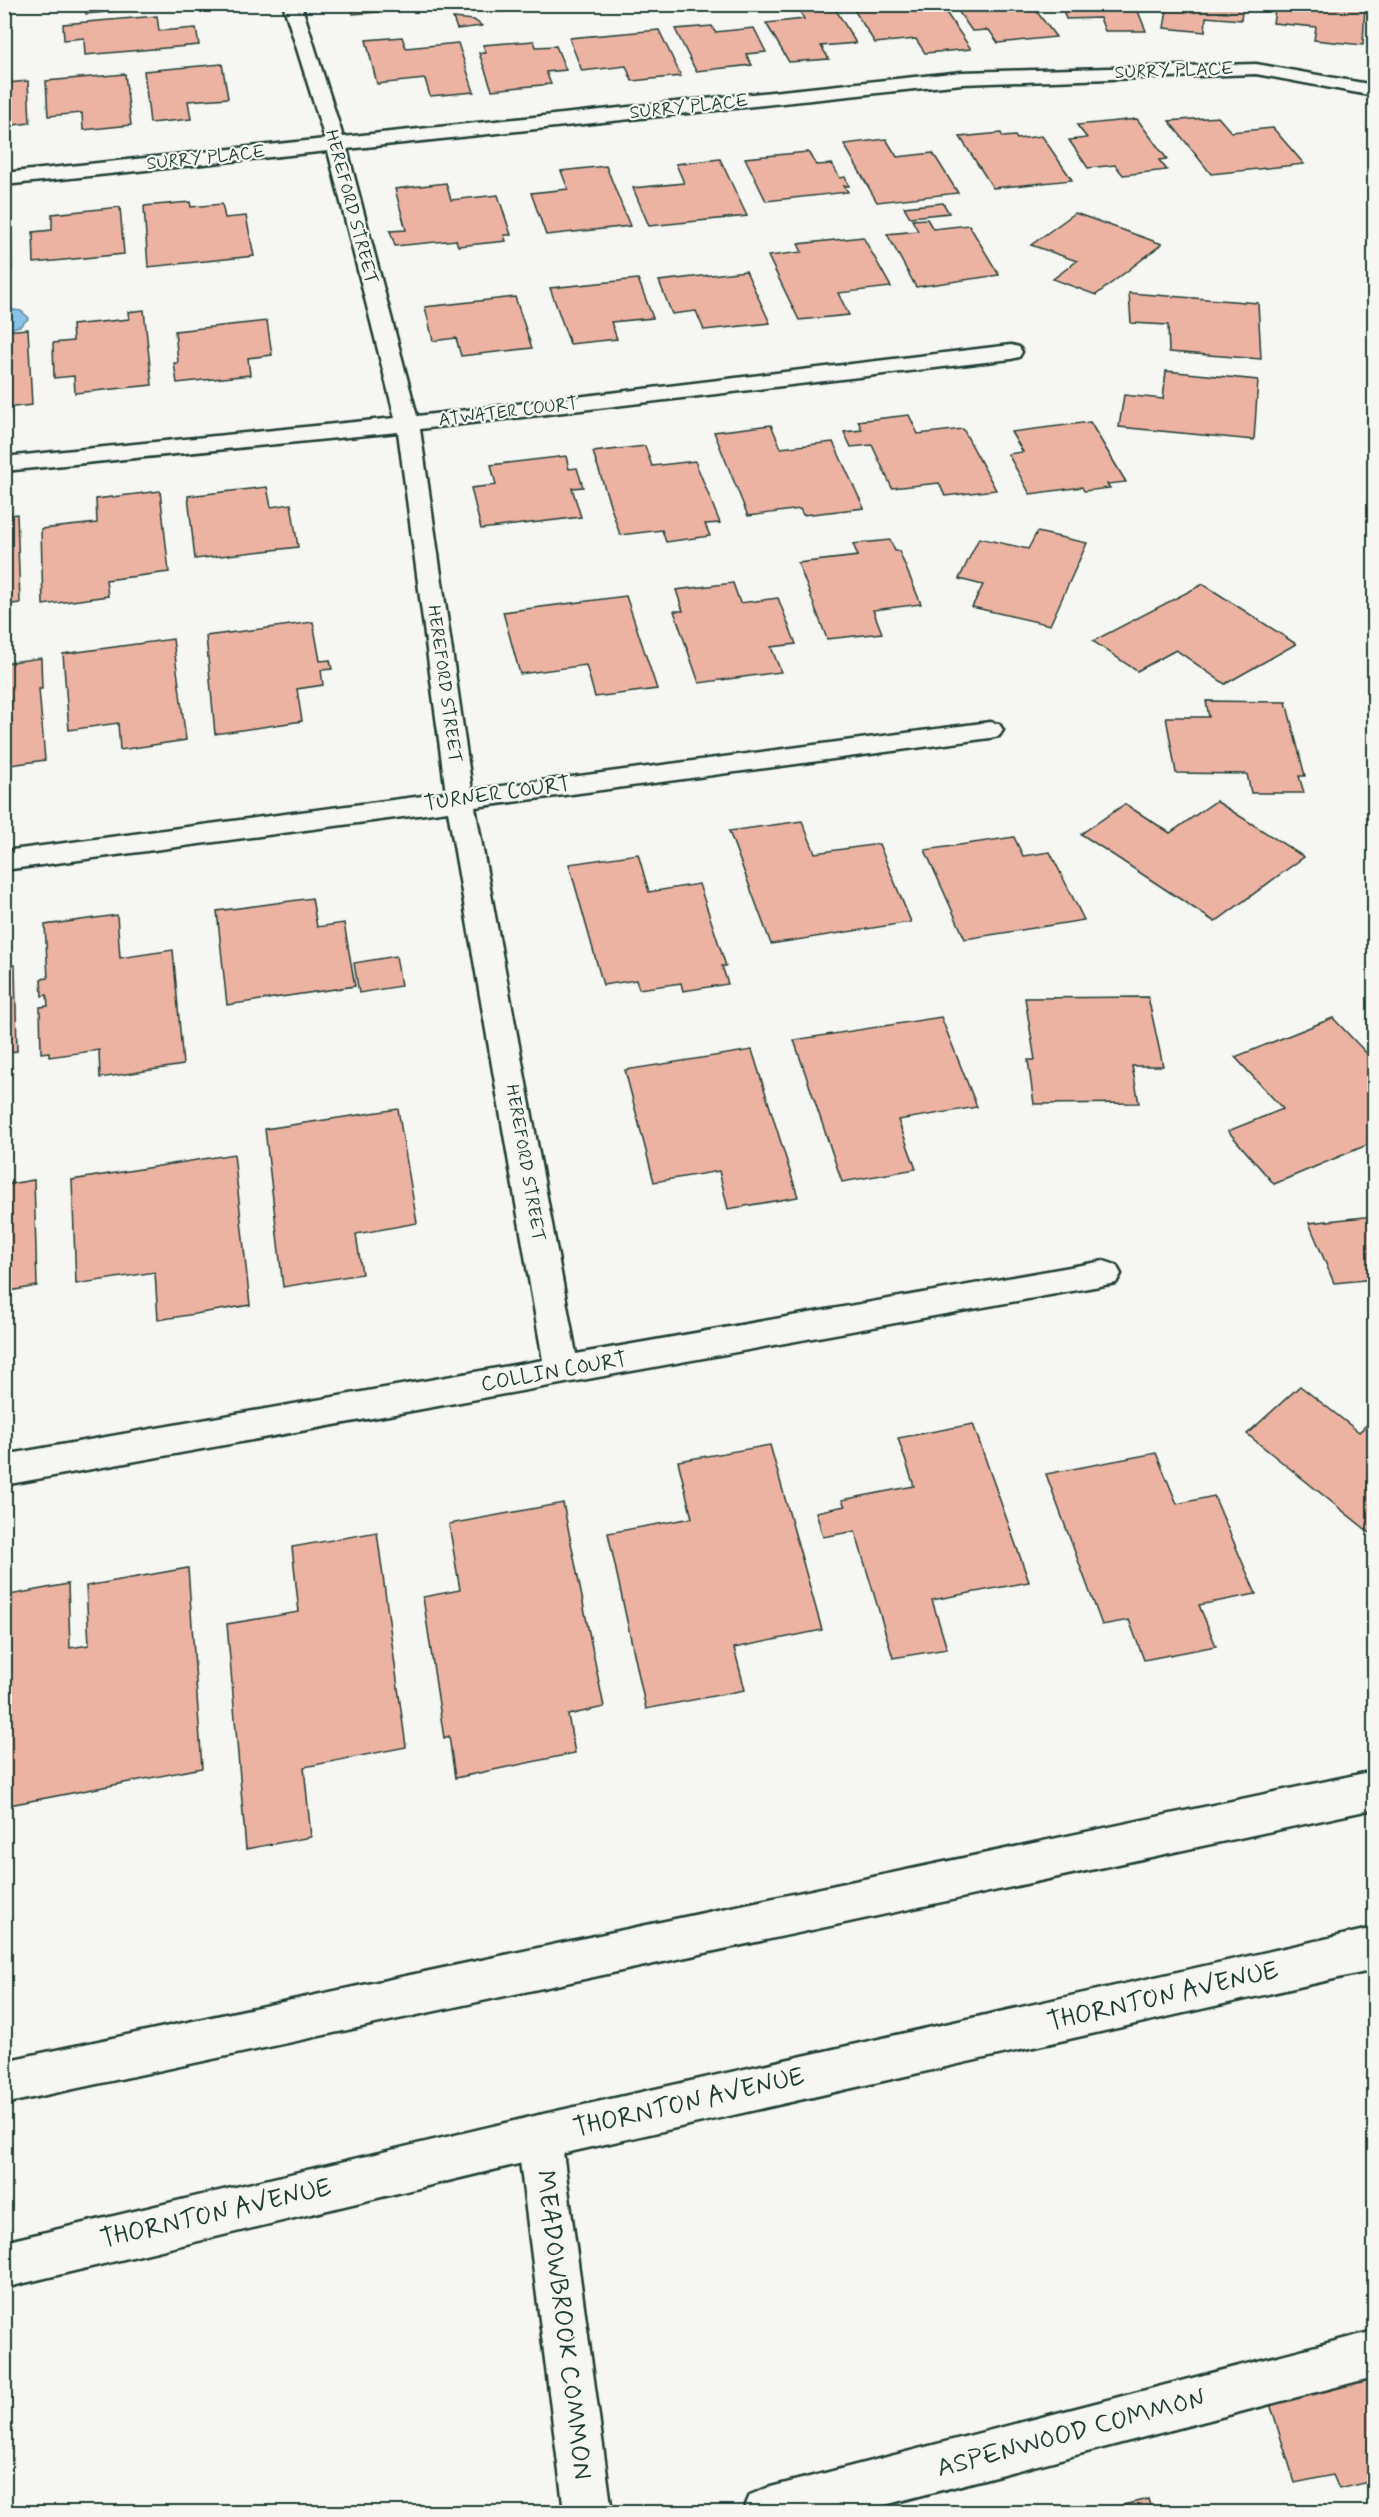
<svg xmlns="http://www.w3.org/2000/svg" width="1379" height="2517" viewBox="0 0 1379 2517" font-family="Mynerve,sans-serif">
<rect width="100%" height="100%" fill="#f6f6f2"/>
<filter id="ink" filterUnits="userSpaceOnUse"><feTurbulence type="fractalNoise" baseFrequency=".0167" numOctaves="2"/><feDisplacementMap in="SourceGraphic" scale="12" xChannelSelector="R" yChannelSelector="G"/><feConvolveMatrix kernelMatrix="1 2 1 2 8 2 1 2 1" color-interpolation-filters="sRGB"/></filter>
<g filter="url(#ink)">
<path fill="#89c1e7" stroke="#5f8c9f" stroke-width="1.5" d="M 14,310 L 21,311 L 29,318 L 20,326 L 5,330 L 5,311 Z"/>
<path fill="#ecb3a3" stroke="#1f3d34" stroke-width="1.5" d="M 85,4 L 160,4 L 161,7 L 86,14 Z
M 350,4 L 440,4 L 441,7 L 353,14 Z
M 453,4 L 529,4 L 531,9 L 498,12 L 496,6 L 454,8 Z
M 801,4 L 833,5 L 856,43 L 821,46 L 829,59 L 789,62 L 766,23 L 804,19 L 798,8 L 803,8 Z
M 884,4 L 887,10 L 941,5 L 971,49 L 925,53 L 916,39 L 875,43 L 851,5 Z
M 992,4 L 1031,4 L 1056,37 L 998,43 L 989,30 L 972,31 L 956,8 Z
M 1061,4 L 1135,4 L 1146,31 L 1105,31 L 1100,18 L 1066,19 Z
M 1168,4 L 1243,4 L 1241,20 L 1206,17 L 1205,32 L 1164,28 Z
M 1276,4 L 1365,4 L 1363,45 L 1314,40 L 1316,27 L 1273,23 Z
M 157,16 L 159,31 L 196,28 L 199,45 L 85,55 L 84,38 L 64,40 L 63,24 Z
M 453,18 L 474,20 L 482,26 L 457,29 Z
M 712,26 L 715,32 L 754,28 L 766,52 L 746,54 L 752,65 L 696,71 L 675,29 Z
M 659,30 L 681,76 L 632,81 L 626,66 L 582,71 L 569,38 Z
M 402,37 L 406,48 L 458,43 L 474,92 L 430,96 L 425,79 L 377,84 L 366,40 Z
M 534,41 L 536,47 L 556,46 L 566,70 L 546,72 L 551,84 L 492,90 L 479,53 L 486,53 L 483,45 Z
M 222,64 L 228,98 L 188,101 L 191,119 L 150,123 L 144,71 Z
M 125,74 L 131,125 L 83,130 L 82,113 L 48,116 L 46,81 Z
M 28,81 L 30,123 L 4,126 L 4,91 L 7,91 L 7,83 Z
M 1218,117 L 1231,132 L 1273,128 L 1304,164 L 1211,174 L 1169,121 Z
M 1137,119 L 1167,159 L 1159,160 L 1167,170 L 1123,175 L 1115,165 L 1088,168 L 1069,140 L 1087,138 L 1077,125 Z
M 1001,133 L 1003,137 L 1015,136 L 1017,139 L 1042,136 L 1072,180 L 993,188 L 960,137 Z
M 886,139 L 897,157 L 933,153 L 958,193 L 877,202 L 844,144 Z
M 808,152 L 816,165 L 832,164 L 840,178 L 845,177 L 849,186 L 844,186 L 848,192 L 766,201 L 745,158 Z
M 720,159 L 747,216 L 649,226 L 633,188 L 684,183 L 676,164 Z
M 606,166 L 630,226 L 546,235 L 531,193 L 568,189 L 561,171 Z
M 446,183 L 451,200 L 498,195 L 511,235 L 504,235 L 506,241 L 458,246 L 456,240 L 395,246 L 390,231 L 406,230 L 395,189 Z
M 190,202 L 191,207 L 222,204 L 225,218 L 246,216 L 254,256 L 148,267 L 144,206 Z
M 943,203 L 949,213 L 910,217 L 904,207 Z
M 120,207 L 124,254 L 34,263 L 33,232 L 52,230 L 52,214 Z
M 1075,213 L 1162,244 L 1096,295 L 1053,279 L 1077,261 L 1031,245 Z
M 11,219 L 12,270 L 4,271 L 4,220 Z
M 927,219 L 933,229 L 969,225 L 999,275 L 916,287 L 887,234 L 918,231 L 912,220 Z
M 863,237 L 891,287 L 838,293 L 849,315 L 799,320 L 768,256 L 802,252 L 798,244 Z
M 746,271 L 770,323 L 704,330 L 696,311 L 672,314 L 659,281 Z
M 638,279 L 653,318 L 611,322 L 617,339 L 570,344 L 550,288 Z
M 1129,293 L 1258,303 L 1261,359 L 1169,352 L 1168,325 L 1131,323 Z
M 515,297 L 532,348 L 461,356 L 456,338 L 433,341 L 425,307 Z
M 144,310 L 152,385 L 75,393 L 74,376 L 54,378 L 53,343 L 73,341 L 72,325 L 129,319 L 128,312 Z
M 267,321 L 272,355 L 248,358 L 250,375 L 177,383 L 174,363 L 178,363 L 175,331 Z
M 28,329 L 32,405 L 4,408 L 4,331 Z
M 1166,371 L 1258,380 L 1254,440 L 1119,427 L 1124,395 L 1163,399 Z
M 909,415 L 918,434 L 963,429 L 996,490 L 945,496 L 939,483 L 892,488 L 872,445 L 851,447 L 844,432 L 862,430 L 858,421 Z
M 1090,422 L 1126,482 L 1107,484 L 1110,488 L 1084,491 L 1082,487 L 1030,494 L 1008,454 L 1023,452 L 1011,432 Z
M 771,425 L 781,448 L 833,442 L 864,508 L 803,515 L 800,509 L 748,516 L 714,432 Z
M 645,446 L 652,466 L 695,461 L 720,523 L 705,524 L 710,536 L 666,542 L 662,530 L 620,535 L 593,452 Z
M 566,456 L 569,469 L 577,468 L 583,487 L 572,488 L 581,517 L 481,529 L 471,488 L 496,485 L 491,465 Z
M 267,487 L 271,507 L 291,504 L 298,547 L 195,559 L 188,496 Z
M 160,491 L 169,572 L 106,580 L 108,596 L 43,605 L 41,529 L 97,523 L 96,499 Z
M 17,514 L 20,603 L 4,605 L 4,516 Z
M 1037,532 L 1087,543 L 1050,625 L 972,607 L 983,585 L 959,579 L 979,538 L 1028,549 Z
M 890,540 L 895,551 L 899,551 L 921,604 L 873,610 L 882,633 L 827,639 L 798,563 L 858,556 L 853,544 Z
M 733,583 L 740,603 L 778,598 L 796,644 L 771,647 L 781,672 L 699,683 L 674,611 L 683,611 L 676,590 Z
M 1203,584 L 1296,644 L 1225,684 L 1176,650 L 1137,671 L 1093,641 Z
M 626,596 L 657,689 L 595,697 L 586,665 L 520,674 L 503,612 Z
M 313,622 L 320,661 L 330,660 L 332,669 L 321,670 L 323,685 L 297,689 L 302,721 L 215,734 L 206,636 Z
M 173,639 L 186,740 L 120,750 L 118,723 L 69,730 L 63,654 Z
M 41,658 L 42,689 L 39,689 L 45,760 L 4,766 L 4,663 Z
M 1206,701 L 1286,702 L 1305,776 L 1299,776 L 1304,793 L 1251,793 L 1247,774 L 1176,773 L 1166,717 L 1209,717 Z
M 1216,801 L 1304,857 L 1215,922 L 1081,834 L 1125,804 L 1170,833 Z
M 802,821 L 815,853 L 879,844 L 911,922 L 771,944 L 729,831 Z
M 1014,837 L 1023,856 L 1050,852 L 1084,920 L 965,939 L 925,850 Z
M 638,854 L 649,892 L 699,884 L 726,966 L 722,966 L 728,984 L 683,991 L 681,983 L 639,989 L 636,980 L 603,985 L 569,864 Z
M 312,898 L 317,927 L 344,923 L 355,986 L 227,1005 L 217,911 Z
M 117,915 L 120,958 L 173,950 L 183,1065 L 100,1078 L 99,1050 L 49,1057 L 49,1052 L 41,1053 L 40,1007 L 48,1006 L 47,995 L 42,996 L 41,979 L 48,978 L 45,925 Z
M 396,956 L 401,986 L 359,993 L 354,963 Z
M 15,965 L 17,1051 L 4,1053 L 4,966 Z
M 1148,997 L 1163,1066 L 1132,1066 L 1139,1103 L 1034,1104 L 1028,1060 L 1035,1060 L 1025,998 Z
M 941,1017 L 977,1107 L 898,1120 L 916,1169 L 842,1182 L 794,1040 Z
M 1333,1018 L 1374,1061 L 1374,1142 L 1274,1184 L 1228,1131 L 1283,1109 L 1235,1057 Z
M 752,1050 L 798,1197 L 728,1209 L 719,1171 L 654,1182 L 625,1070 Z
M 398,1109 L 417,1223 L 356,1234 L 362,1274 L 283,1287 L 265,1129 Z
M 234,1154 L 250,1305 L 158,1320 L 155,1272 L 76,1284 L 72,1180 Z
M 34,1180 L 37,1286 L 4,1292 L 4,1185 Z
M 1374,1216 L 1374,1279 L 1334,1283 L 1309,1223 Z
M 1300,1386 L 1359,1432 L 1374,1418 L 1374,1536 L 1247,1434 Z
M 973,1424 L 1029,1582 L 932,1600 L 947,1649 L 893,1658 L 855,1531 L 823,1537 L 816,1512 L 845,1506 L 842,1500 L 914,1486 L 898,1438 Z
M 770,1445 L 822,1630 L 734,1648 L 745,1690 L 646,1709 L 608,1533 L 692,1518 L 678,1461 Z
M 1156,1453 L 1177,1504 L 1214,1496 L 1256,1594 L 1199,1605 L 1216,1646 L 1144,1660 L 1129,1620 L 1102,1625 L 1046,1474 Z
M 563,1503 L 604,1707 L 568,1715 L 575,1753 L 455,1778 L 449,1736 L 444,1738 L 423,1597 L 460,1590 L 449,1524 Z
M 377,1532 L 406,1747 L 304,1767 L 311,1837 L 246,1849 L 227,1624 L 299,1612 L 292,1547 Z
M 188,1568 L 202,1768 L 4,1806 L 4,1596 L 68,1584 L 70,1648 L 89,1645 L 86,1586 Z
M 1374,2363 L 1374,2481 L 1339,2489 L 1333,2475 L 1295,2483 L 1265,2388 Z
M 1148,2499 L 1152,2512 L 1094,2512 Z"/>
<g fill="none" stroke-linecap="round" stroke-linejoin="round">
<g stroke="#1f3d34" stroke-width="5">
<path id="street" d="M 283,4 L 301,4 L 343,137 L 962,72 L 1256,64 L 1374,85 L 1374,96 L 1256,74 L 962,84 L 347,149 L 417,416 L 1011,345 L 1019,347 L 1022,352 L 1019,357 L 1011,359 L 420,429 L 472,790 L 990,722 L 999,724 L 1003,730 L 999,736 L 990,738 L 475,807 L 576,1354 L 1104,1261 L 1116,1265 L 1121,1274 L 1116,1283 L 4,1485 L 4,1455 L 543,1360 L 448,811 L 4,870 L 4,851 L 446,793 L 398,432 L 4,471 L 4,457 L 395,418 L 328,151 L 4,185 L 4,173 L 325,139 Z
M 539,2115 L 555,2121 L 561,2137 L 612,2512 L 564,2512 L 517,2137 L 523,2121 Z
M 1374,2331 L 1374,2377 L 858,2512 L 743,2512 L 750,2495 L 767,2488 Z"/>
</g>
<g stroke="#1f3d34" stroke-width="5">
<path id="secondary" d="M 1374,1771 L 1374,1809 L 4,2104 L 4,2061 Z
M 1374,1928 L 1374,1970 L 539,2159 L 4,2288 L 4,2242 L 539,2115 Z"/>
</g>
<use href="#street" fill="#f6f6f2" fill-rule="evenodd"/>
<use href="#secondary" fill="#f6f6f2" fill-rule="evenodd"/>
</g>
</g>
<g text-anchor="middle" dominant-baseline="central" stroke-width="4.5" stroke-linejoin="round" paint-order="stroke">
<g font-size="18" fill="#1f3d34" stroke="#f6f6f2">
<text transform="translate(1174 71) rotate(-2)">SURRY PLACE</text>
<text transform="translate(689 107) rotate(-6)">SURRY PLACE</text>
<text transform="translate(206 158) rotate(-6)">SURRY PLACE</text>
<text transform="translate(351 207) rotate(75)">HEREFORD STREET</text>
<text transform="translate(508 412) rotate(-7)">ATWATER COURT</text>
<text transform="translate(444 684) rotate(82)">HEREFORD STREET</text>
<text transform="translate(525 1163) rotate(80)">HEREFORD STREET</text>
</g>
<g font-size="21" fill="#1f3d34" stroke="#f6f6f2">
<text transform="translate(497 794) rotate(-8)">TURNER COURT</text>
<text transform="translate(554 1372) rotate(-10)">COLLIN COURT</text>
</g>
<g font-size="26" fill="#1f3d34" stroke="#f6f6f2">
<text transform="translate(1163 1997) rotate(-13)">THORNTON AVENUE</text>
<text transform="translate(689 2103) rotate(-13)">THORNTON AVENUE</text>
<text transform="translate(216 2214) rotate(-13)">THORNTON AVENUE</text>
<text transform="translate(563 2325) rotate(83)">MEADOWBROOK COMMON</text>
<text transform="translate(1071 2434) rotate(-15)">ASPENWOOD COMMON</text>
</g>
</g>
<rect width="1379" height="2517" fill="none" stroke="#f6f6f2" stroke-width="24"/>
<rect x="12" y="12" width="1355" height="2493" fill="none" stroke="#1f3d34" stroke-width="2" filter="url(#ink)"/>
</svg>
